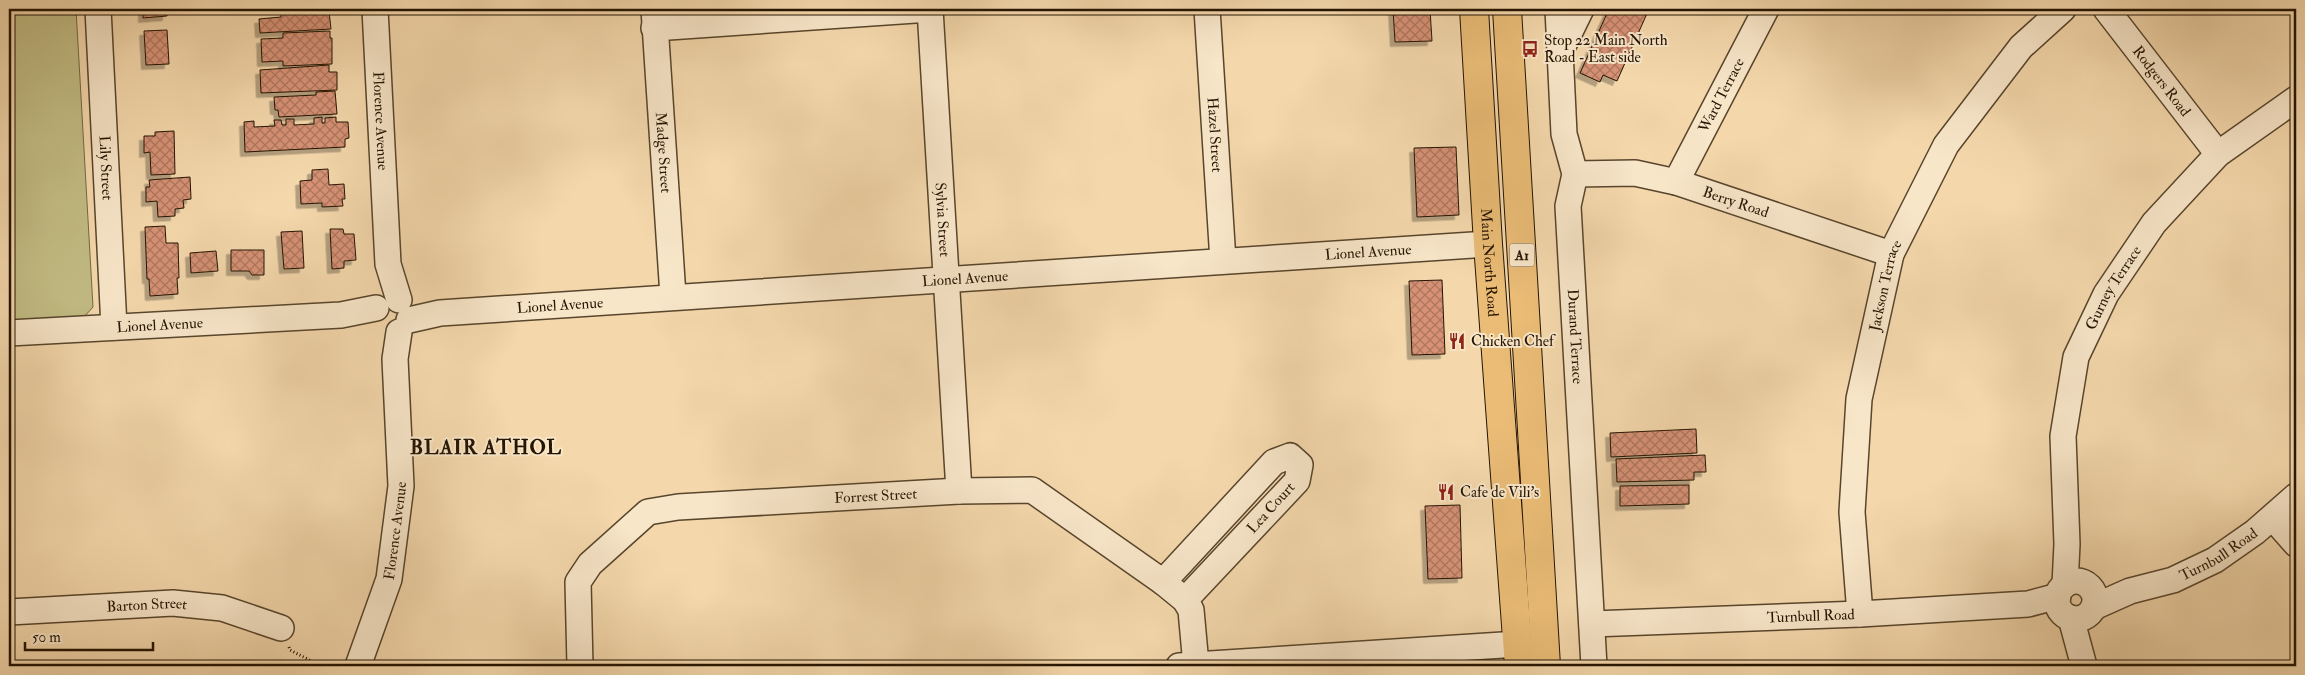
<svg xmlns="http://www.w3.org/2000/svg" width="2305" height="675" viewBox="0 0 2305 675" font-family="'IM FELL Double Pica',serif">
<defs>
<pattern id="building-cross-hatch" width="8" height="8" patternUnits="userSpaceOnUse" patternTransform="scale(1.25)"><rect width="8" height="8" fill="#d79276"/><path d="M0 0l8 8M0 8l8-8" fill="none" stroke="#ae765f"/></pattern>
<filter id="shadow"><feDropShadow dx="-4.5" dy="4.5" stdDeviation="0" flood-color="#0004"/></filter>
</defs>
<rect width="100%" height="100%" fill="#f4d8ac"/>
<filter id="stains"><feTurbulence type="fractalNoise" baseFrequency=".004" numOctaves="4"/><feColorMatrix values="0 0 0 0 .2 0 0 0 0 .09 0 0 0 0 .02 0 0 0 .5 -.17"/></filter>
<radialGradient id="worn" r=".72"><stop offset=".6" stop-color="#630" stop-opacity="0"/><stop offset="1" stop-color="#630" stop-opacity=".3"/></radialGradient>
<path fill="#c2bc84" stroke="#736843" d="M 9,9 L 76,9 L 93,307 L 84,317 L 9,321 Z"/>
<path fill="url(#building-cross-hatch)" stroke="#241402" filter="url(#shadow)" d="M 143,9 L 167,9 L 167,16 L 143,18 Z
M 1393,9 L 1430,9 L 1432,41 L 1395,42 Z
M 1609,9 L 1649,9 L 1617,81 L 1603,75 L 1600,82 L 1580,73 Z
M 329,11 L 331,29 L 260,33 L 259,19 L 281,17 L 281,14 Z
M 167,30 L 169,64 L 146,65 L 144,31 Z
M 330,31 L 330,38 L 332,38 L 332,64 L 283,66 L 283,61 L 262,62 L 261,39 L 283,38 L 283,33 Z
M 329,65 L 329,72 L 337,72 L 337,90 L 261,93 L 260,70 Z
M 335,91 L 337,114 L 279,117 L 278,110 L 275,110 L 274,97 L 316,95 L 316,92 Z
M 322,117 L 322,123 L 325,123 L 325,118 L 336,117 L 336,122 L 348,122 L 349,138 L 345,139 L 345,147 L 245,152 L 244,122 L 254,121 L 254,127 L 275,126 L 274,120 L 281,120 L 282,125 L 286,125 L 286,119 L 294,119 L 294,125 L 314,124 L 314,118 Z
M 174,131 L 175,174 L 151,175 L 150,152 L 144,153 L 144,136 L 155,136 L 155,132 Z
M 1456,147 L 1459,215 L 1417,217 L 1414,148 Z
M 328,169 L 329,185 L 344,184 L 345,199 L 342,199 L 343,206 L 322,207 L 322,203 L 301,204 L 300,181 L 312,180 L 312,170 Z
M 190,177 L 191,199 L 183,200 L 184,208 L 175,209 L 175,216 L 158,217 L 157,201 L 146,202 L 146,187 L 150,187 L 149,180 Z
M 165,226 L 166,243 L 178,243 L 179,278 L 177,278 L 178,294 L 150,296 L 149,279 L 147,279 L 145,227 Z
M 330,229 L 343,229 L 344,234 L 354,234 L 356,260 L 344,261 L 344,268 L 332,269 Z
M 302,231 L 304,268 L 284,269 L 281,232 Z
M 231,250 L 264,250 L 264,275 L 252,275 L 249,271 L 231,271 Z
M 216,251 L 218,271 L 191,273 L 190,253 Z
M 1442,280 L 1445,354 L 1412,355 L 1409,281 Z
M 1696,429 L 1697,453 L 1611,457 L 1610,433 Z
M 1705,455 L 1706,472 L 1694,472 L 1694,480 L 1617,482 L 1616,459 Z
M 1689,485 L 1689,504 L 1620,506 L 1620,486 Z
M 1460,505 L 1462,578 L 1428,579 L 1425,506 Z"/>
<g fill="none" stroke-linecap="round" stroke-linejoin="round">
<g stroke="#58452c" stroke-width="28">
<g id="minor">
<path id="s1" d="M 98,9 L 114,327"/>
<path id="s2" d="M 375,9 L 388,264 L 399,300"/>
<path id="s3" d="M 654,9 L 673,296"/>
<path id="s4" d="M 930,9 L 959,491"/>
<path id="s5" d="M 1207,9 L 1223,261"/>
<path id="s6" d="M 1558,9 L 1564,134 L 1575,174 L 1568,206 L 1594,666"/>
<path id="s7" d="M 2106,9 L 2218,154"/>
<path d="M 654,28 L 930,9"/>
<path d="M 1561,50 L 1581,9"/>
<path id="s8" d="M 1575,174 L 1635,173 L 1676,182 L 1891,254"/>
<path id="s9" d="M 1676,182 L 1766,9"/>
<path id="s10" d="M 409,320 L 440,313 L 1488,244"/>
<path id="s11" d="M 9,333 L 341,315 L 376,308"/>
<path d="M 2273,518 L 2296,544"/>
<circle cx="2076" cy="600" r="19"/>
<path d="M 1163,582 L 1274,462 L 1290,456 L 1300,465 L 1297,481 L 1185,600"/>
<path id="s12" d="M 2065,585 L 2067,544 L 2063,436 L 2076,357 L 2106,294 L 2154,223 L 2218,154 L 2296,99"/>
<path id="s13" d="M 2094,607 L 2130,591 L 2173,580 L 2215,560 L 2255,532 L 2296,496"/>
<path id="s14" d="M 9,612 L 173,603 L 222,608 L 281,628"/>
<path id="s15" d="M 1860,614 L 1852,512 L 1859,399 L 1891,254 L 1946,145 L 2021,47 L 2063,9"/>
<path d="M 2071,618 L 2084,666"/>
<path id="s16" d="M 1592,624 L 1860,614 L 2028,604 L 2058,596"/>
<path id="s17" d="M 358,666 L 389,579 L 401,486 L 395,359 L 399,332"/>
<path id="s18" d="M 580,666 L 578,582 L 590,564 L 648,512 L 678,507 L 959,491 L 1032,490 L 1163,582 L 1185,600 L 1191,610 L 1196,665"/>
<path d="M 1179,666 L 1518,644"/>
</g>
</g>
<g stroke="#241402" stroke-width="30">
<g id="highway">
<path id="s19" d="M 1474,9 L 1488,244 L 1519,666"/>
<path d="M 1507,9 L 1546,666"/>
</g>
</g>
<path stroke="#241402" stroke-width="3" stroke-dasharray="1 2.5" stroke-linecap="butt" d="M 289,647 L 290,650 L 321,666"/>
<use href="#minor" stroke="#f8e6c9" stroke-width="25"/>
<use href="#highway" stroke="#eabc76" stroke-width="28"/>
</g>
<defs>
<g id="bus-bare" transform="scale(1.35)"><path d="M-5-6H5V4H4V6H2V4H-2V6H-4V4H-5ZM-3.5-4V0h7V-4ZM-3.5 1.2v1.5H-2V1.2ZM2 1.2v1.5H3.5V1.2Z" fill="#8f2418" stroke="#f8e6c9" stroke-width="2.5" paint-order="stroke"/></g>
<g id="restaurant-bare" transform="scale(1.35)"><path d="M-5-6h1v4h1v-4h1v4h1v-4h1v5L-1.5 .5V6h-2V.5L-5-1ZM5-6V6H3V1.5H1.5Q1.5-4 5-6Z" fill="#8f2418" stroke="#f8e6c9" stroke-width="2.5" paint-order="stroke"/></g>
</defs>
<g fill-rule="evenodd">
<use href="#bus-bare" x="1530" y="49"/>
<use href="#restaurant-bare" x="1457" y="341"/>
<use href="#restaurant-bare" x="1446" y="492"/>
</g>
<g text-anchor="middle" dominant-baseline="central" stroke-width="4" stroke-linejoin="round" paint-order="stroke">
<rect fill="#f8e6c9" stroke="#64533e" stroke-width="1" x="1509.5" y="243.5" width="25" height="23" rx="4"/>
<g font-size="14" font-weight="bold" fill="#241402">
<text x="1522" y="255">A1</text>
</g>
<g font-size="15" fill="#241402" stroke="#f8e6c9" text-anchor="start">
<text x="1544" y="40">Stop 22 Main North<tspan x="1544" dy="17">Road - East side</tspan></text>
<text x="1471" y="341">Chicken Chef</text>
<text x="1460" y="492">Cafe de Vili's</text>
</g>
<g font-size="15" fill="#241402" stroke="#f8e6c9">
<text stroke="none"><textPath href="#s7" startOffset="91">Rodgers Road</textPath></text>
<text stroke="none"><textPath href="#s9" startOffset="98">Ward Terrace</textPath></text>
<text stroke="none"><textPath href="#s2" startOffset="112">Florence Avenue</textPath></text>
<text stroke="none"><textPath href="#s5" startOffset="126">Hazel Street</textPath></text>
<text stroke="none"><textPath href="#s3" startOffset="144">Madge Street</textPath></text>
<text stroke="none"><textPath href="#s1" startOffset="159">Lily Street</textPath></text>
<text stroke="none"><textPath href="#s8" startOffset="165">Berry Road</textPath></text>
<text stroke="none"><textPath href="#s4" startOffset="211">Sylvia Street</textPath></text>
<text stroke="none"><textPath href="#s10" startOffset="962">Lionel Avenue</textPath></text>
<text stroke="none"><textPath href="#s19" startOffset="254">Main North Road</textPath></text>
<text stroke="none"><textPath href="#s10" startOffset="558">Lionel Avenue</textPath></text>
<text stroke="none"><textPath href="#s15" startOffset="332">Jackson Terrace</textPath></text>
<text stroke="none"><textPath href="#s12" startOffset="308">Gurney Terrace</textPath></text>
<text stroke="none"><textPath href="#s10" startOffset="152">Lionel Avenue</textPath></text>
<text stroke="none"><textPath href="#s11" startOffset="151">Lionel Avenue</textPath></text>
<text stroke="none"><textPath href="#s6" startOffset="330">Durand Terrace</textPath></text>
<text stroke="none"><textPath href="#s18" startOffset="412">Forrest Street</textPath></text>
<text transform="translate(1271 508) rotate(-48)">Lea Court</text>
<text stroke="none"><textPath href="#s17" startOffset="141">Florence Avenue</textPath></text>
<text stroke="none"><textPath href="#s13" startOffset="136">Turnbull Road</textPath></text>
<text stroke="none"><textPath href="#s14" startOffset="138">Barton Street</textPath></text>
<text stroke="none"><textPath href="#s16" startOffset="219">Turnbull Road</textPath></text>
</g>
<g font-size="20" font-weight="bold" letter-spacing="1" fill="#241402" stroke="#f8e6c9">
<text x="486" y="447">BLAIR ATHOL</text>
</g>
</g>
<rect width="2305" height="675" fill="none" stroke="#f4d8ac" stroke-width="30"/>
<rect x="10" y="10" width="2285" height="655" fill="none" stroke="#241402" stroke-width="2.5"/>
<rect x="15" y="15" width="2275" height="645" fill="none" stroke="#241402"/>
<path d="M25 642v8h128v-8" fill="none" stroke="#241402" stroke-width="2.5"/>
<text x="32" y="642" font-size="15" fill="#241402" stroke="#f8e6c9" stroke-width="4" paint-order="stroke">50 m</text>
<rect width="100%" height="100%" filter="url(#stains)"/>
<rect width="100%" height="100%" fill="url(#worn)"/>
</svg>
